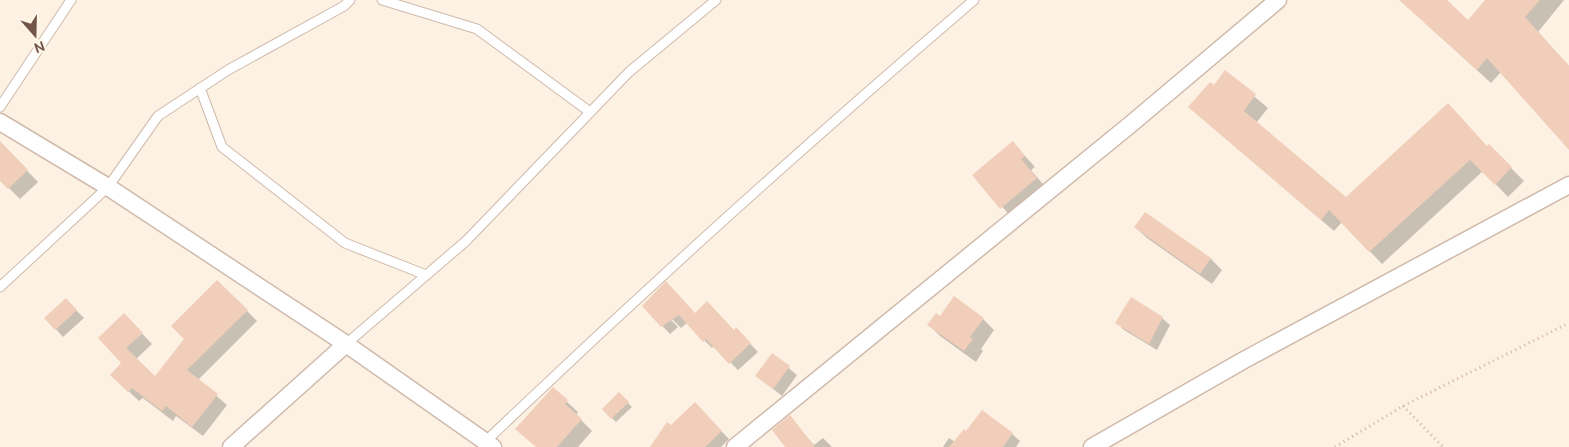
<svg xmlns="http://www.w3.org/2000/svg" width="1569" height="447" viewBox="0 0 1569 447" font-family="Ubuntu,sans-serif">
<rect width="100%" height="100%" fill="#fcf1e2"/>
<path fill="#0003" d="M 1400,0 L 1445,0 L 1469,21 L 1486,0 L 1564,0 L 1538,32 L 1569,66 L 1569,148 L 1501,72 L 1491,83 Z
M 1225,72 L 1268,108 L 1256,123 L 1346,198 L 1489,146 L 1524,181 L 1508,197 L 1483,171 L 1382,264 L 1342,222 L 1334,231 L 1189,107 L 1214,86 Z
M 0,143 L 38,182 L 20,199 L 0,179 Z
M 1013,143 L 1035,167 L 1031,170 L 1048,190 L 1013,219 L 974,175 Z
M 1145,213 L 1211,259 L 1222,270 L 1212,284 L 1147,238 L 1135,227 Z
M 217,281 L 257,321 L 198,380 L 227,405 L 203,436 L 176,416 L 173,421 L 143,398 L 139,401 L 122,385 L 123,363 L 99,338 L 134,325 L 152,344 L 136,359 L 156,378 L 186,339 Z
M 643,306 L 695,314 L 744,337 L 758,352 L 738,370 L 714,346 L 712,348 L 687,323 L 681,328 L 669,316 L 668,317 L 678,327 L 670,334 Z
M 73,307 L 84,318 L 63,337 L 46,318 Z
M 1162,318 L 1170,325 L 1157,350 L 1124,330 L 1116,322 Z
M 983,319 L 994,330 L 981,349 L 983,351 L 976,362 L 940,336 L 929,325 Z
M 772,354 L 797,375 L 782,396 L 757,376 Z
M 553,389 L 578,412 L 576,415 L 592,431 L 578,447 L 536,447 Z
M 619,394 L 632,407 L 616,422 L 603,409 Z
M 695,404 L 729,439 L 721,447 L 658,447 L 671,426 Z
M 789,417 L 814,445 L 823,438 L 832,447 L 787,447 Z
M 1012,434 L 1020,441 L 1016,447 L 943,447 L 949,438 L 955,442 Z"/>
<path fill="#f1ceba" d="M 1399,0 L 1447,0 L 1468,20 L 1485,0 L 1540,0 L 1525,17 L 1569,66 L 1569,150 L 1487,58 L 1477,70 Z
M 1225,70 L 1256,94 L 1244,111 L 1346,197 L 1448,103 L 1487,146 L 1489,144 L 1512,167 L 1495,185 L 1470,160 L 1369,252 L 1329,210 L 1321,220 L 1188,107 L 1210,82 L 1214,85 Z
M 0,141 L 28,170 L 8,189 L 0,181 Z
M 1013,141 L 1025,156 L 1021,159 L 1037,178 L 1000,209 L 972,175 Z
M 1145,212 L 1211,258 L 1200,274 L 1134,227 Z
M 217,280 L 248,310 L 187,370 L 218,394 L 192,427 L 166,406 L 162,411 L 132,388 L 128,392 L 110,375 L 121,363 L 98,338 L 124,313 L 143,333 L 126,348 L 155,376 L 184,339 L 171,326 Z
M 666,281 L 695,313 L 707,301 L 734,330 L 736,327 L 751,343 L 729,364 L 706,339 L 703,342 L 679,315 L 661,327 L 642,306 Z
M 954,296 L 984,318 L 970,337 L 973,339 L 964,351 L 927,325 L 936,313 L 940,316 Z
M 1131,297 L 1163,317 L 1149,344 L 1115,323 Z
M 66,298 L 77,310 L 55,330 L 44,318 Z
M 772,353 L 790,366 L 773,389 L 755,376 Z
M 553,387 L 568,400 L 565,404 L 582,419 L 557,447 L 536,447 L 515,429 Z
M 619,392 L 629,402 L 611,419 L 602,409 Z
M 695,402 L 722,431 L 705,447 L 650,447 L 667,422 L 671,425 Z
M 982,410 L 1013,433 L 1003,447 L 949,447 L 964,429 L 966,431 Z
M 790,415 L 815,447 L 785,447 L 772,430 Z"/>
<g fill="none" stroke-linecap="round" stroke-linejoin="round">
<g stroke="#cfbaac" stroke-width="11">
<path id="service" d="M 382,0 L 477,29 L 590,112
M 200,88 L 222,147 L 345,243 L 426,275
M 0,107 L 71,0
M 0,287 L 108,187 L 158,116 L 228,70 L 344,6 L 350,0
M 346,344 L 466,241 L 629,72 L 716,0
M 485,442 C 644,290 807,143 974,0"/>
</g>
<g stroke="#cfbaac" stroke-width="19">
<path id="minor" d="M 0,122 L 108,187 L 346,344 L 493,447
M 231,447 L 346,344
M 735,447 L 1131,124 L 1278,0
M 1092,447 L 1244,360 L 1569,185"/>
</g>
<path stroke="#d5b19d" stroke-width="3" stroke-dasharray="1 4" stroke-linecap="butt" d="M 1403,406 L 1443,447
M 1335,447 L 1403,406 L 1569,323"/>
<use href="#service" stroke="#fff" stroke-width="9"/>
<use href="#minor" stroke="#fff" stroke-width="16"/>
</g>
<g transform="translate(35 35) rotate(160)" stroke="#fff5e8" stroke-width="4" paint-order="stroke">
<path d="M0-4L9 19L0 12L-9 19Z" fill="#735649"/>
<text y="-8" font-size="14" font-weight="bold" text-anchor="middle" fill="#735649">N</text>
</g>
</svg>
